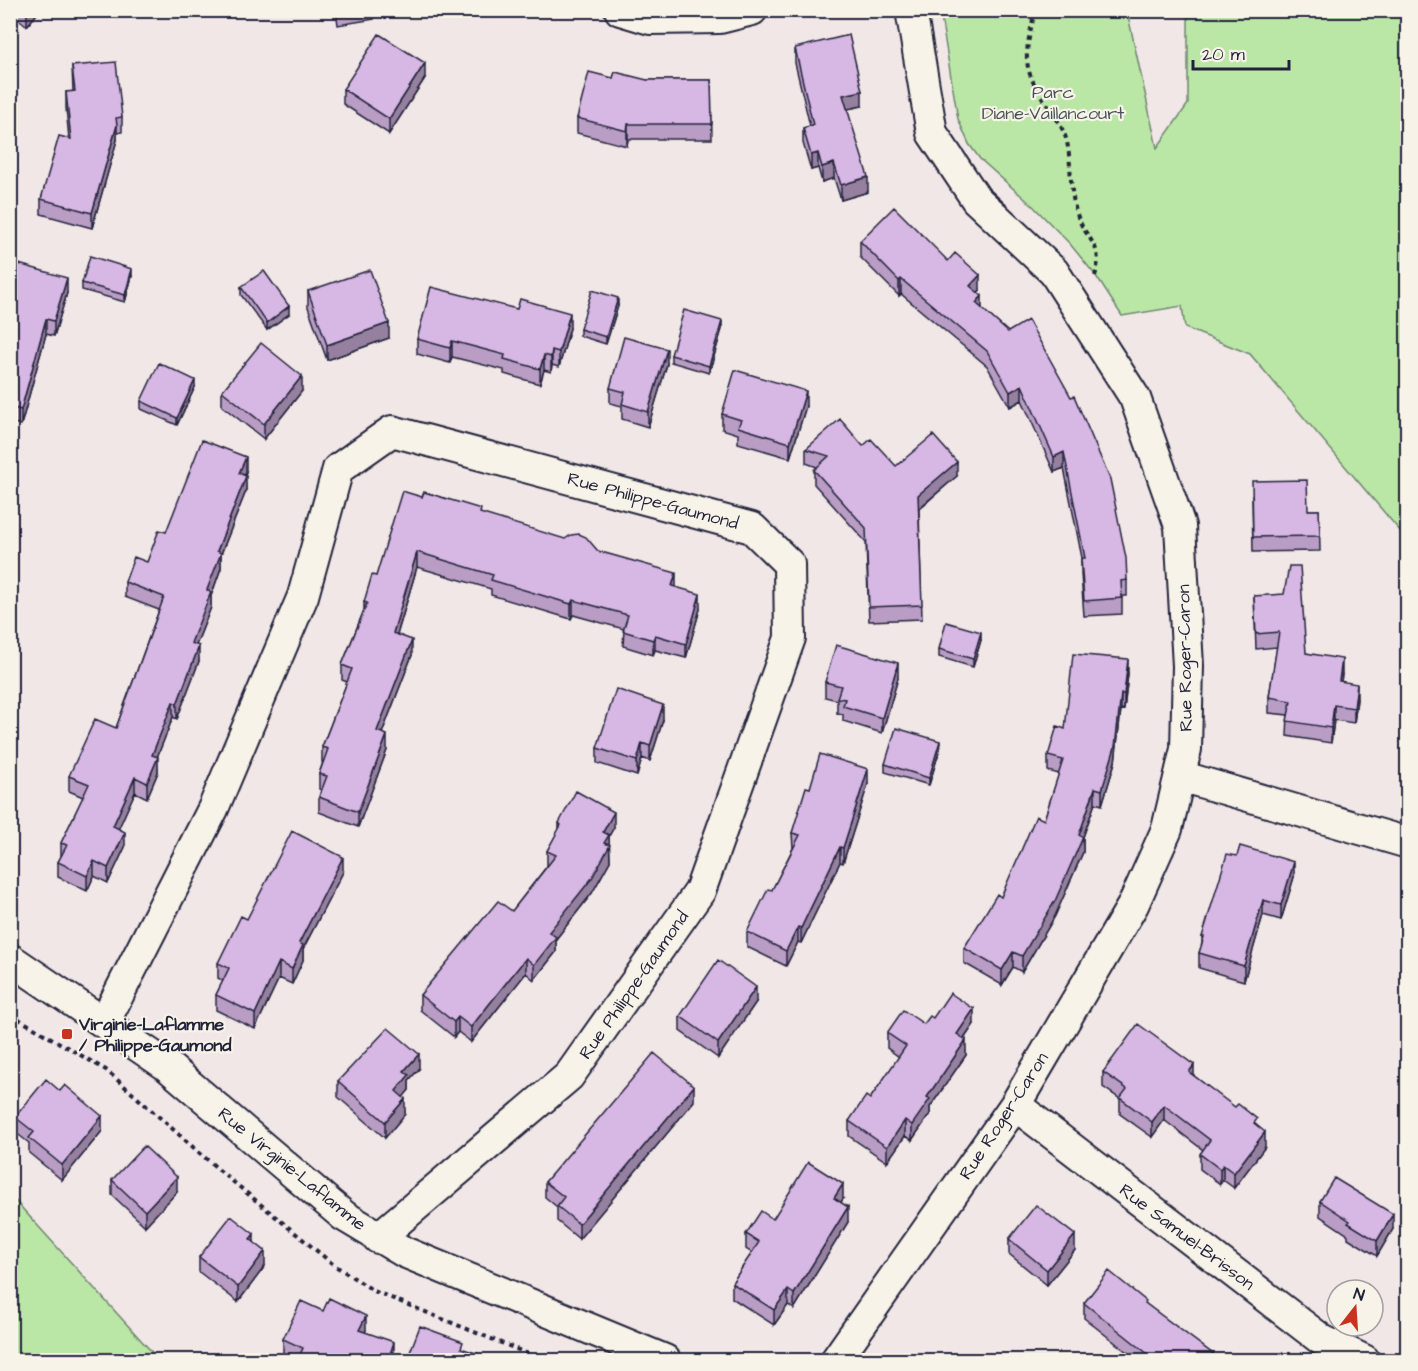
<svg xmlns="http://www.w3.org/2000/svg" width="1418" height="1371" viewBox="0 0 1418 1371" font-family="'Architects Daughter',sans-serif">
<rect width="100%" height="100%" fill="#f1e7e7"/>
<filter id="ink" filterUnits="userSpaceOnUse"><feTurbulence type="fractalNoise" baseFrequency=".0167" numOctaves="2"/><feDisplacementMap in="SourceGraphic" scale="12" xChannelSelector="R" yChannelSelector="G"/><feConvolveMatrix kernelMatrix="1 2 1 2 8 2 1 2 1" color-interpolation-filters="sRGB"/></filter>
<g filter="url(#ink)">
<path fill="#bae7a5" stroke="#6e8470" stroke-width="1.5" d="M 940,11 L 1127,11 L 1157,148 L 1188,104 L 1188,11 L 1407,11 L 1407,548 L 1406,538 L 1250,354 L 1185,328 L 1182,306 L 1122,316 L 1096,276 L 1070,244 L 1033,206 L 980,159 L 969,144 L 958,119 Z
M 10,1196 L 11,1196 L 159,1360 L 11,1360 Z"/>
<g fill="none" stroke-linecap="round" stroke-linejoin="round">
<g stroke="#22223b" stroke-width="34">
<path id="street" d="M 620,10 L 650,19 L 720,18 L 752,10
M 1180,776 L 1408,843
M 10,959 L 166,1065 L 344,1216 L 404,1252 L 665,1360
M 105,1021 L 213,809 L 303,596 L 338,469 L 392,431 L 752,528 L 789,564 L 790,638 L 700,891 L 569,1076 L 378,1238
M 1015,1105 L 1322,1340 L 1364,1360
M 836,1360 L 1015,1105 L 1133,905 L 1167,829 L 1186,749 L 1188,666 L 1180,526 L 1135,398 L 1054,272 L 976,199 L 932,133 L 911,10"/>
</g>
<path stroke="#22223b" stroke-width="4" stroke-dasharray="4.5 4.5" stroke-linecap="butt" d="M 1035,10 C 1032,26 1026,45 1027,60 C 1029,91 1060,113 1067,142 C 1072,166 1069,191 1077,214 C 1085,241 1105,243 1095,276
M 10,1014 L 106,1070 L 219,1170 L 334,1265 L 374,1291 L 543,1360"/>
<use href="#street" stroke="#f7f3e8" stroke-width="30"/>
</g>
<path fill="#b99dc4" stroke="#22223b" stroke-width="1.5" d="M 10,10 L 40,10 L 27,26 L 10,12 Z
M 336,10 L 374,10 L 374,19 L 338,25 Z
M 795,48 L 862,106 L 847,109 L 868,192 L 841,200 L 834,178 L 822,182 L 818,168 L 811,170 L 803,143 L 803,128 L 810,126 L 795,63 Z
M 72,66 L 122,117 L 122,132 L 117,133 L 117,140 L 92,228 L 41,214 L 41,199 L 69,139 L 66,108 L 66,92 L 73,92 Z
M 425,78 L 389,134 L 343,104 L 343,89 Z
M 613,78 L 647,80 L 711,80 L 712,139 L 628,139 L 627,146 L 577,133 L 577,118 Z
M 860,241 L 948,261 L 980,290 L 978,293 L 982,309 L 1008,332 L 1127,580 L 1127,596 L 1122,596 L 1122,614 L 1084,616 L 1081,574 L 1081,558 L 1082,558 L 1064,468 L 1054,472 L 1022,400 L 1010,407 L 987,366 L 901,294 L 899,296 L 860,257 Z
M 10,269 L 67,293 L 54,336 L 46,334 L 21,425 L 10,422 Z
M 132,276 L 125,302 L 82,290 L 82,283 Z
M 241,287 L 289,314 L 267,330 L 241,295 Z
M 308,291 L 389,338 L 327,360 L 308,307 Z
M 618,306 L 606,344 L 580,336 L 580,329 Z
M 570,328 L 559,367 L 552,365 L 551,372 L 544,370 L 540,384 L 504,374 L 504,370 L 452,357 L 450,363 L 417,354 L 417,339 Z
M 722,329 L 709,373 L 671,362 L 671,355 Z
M 667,364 L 648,427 L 622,419 L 622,406 L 610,403 L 610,388 Z
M 195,387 L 177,425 L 141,409 L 141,401 Z
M 222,391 L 302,391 L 264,439 L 222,406 Z
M 806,406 L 790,458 L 738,443 L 738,434 L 722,429 L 722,414 Z
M 863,446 L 896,466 L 957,476 L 919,509 L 922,619 L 869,621 L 866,542 L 814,484 L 814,470 L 817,467 L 806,463 L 806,449 Z
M 246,472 L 245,475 L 246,491 L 221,554 L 221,568 L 211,596 L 211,607 L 196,645 L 199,661 L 177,719 L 173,717 L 157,757 L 158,772 L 147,798 L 135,792 L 118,829 L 125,847 L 108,883 L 94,876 L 87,891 L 58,877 L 58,862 L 61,857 L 61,843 L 83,797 L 69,791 L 69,776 L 116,728 L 159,610 L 125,597 L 125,582 L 147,562 L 166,532 Z
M 1252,496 L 1308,510 L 1319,510 L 1320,551 L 1253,552 Z
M 481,514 L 598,551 L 676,587 L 700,609 L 686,658 L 655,650 L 653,655 L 623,646 L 624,629 L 573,615 L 571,619 L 491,595 L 491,589 L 417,567 L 397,635 L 412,655 L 382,733 L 387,750 L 358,827 L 319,812 L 319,797 L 321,790 L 319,789 L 319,774 L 323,762 L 322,762 L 322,747 L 347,682 L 342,680 L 342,665 L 364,610 L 364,602 L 376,576 Z
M 1254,596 L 1306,653 L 1342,674 L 1341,682 L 1357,699 L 1354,723 L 1334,720 L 1331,743 L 1287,736 L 1288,715 L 1269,713 L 1269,697 L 1277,647 L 1256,649 Z
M 981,640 L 973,667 L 939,657 L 939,649 Z
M 1128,674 L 1124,710 L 1121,709 L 1115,762 L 1102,805 L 1095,803 L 1083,837 L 1083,852 L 1055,916 L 1022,972 L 1013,967 L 1002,985 L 964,963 L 964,948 L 1001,897 L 1044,820 L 1059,774 L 1048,771 L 1048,756 L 1065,729 Z
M 898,678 L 882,733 L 843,721 L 843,714 L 837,713 L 837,700 L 825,697 L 825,682 Z
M 663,720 L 650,761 L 642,758 L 637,776 L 597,763 L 597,748 Z
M 940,749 L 929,785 L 885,772 L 885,764 Z
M 868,784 L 843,863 L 840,862 L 801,943 L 798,942 L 786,966 L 747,947 L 747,932 L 772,890 L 793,848 L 792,833 L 810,788 Z
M 559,823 L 614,827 L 609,836 L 610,861 L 592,893 L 556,939 L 556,952 L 534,980 L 526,973 L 471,1042 L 458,1032 L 454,1037 L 420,1010 L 420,995 L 512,911 L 547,866 L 547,851 L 559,830 Z
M 343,872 L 303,949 L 303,960 L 292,984 L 279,978 L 255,1029 L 216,1010 L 216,995 L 223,981 L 218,978 L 218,963 L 247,919 Z
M 1294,877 L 1281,920 L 1263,915 L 1244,981 L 1199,968 L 1199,953 L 1202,945 L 1202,937 Z
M 756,1002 L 718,1058 L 680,1031 L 680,1016 Z
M 933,1018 L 974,1024 L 964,1039 L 966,1055 L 930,1107 L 930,1114 L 912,1140 L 905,1136 L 887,1162 L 849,1136 L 849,1121 L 870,1099 L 899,1057 L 887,1048 L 887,1033 L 924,1024 Z
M 419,1069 L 409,1080 L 409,1090 L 403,1097 L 405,1114 L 385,1138 L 338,1097 L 338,1081 Z
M 1103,1072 L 1194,1076 L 1257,1126 L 1265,1147 L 1234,1188 L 1223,1180 L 1220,1184 L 1200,1169 L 1200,1154 L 1203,1150 L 1164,1120 L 1152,1137 L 1120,1114 L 1120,1099 L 1103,1087 Z
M 694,1101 L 579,1239 L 557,1221 L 557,1207 L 545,1197 L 545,1182 Z
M 15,1117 L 102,1131 L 62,1180 L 29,1153 L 29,1143 L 15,1132 Z
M 112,1180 L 177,1192 L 145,1226 L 112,1195 Z
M 843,1199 L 841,1202 L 848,1222 L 794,1309 L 788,1305 L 774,1325 L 732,1298 L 732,1283 L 752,1253 L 746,1249 L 746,1234 L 773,1219 Z
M 1320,1201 L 1393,1229 L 1377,1256 L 1348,1238 L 1348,1235 L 1320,1216 Z
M 1009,1239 L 1075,1250 L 1047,1285 L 1009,1254 Z
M 254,1242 L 265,1266 L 238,1302 L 199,1272 L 199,1257 Z
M 1084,1303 L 1146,1304 L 1213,1360 L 1137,1360 L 1084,1318 Z
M 323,1311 L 366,1330 L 365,1332 L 394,1356 L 393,1360 L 298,1360 L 283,1353 L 283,1339 Z"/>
<path fill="#9680a0" stroke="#22223b" stroke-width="1.5" d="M 27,10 L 40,10 L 27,26 Z
M 425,63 L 425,78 L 389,134 L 389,119 Z
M 862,91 L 862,106 L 843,110 L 843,95 Z
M 628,124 L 628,139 L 627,146 L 627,131 Z
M 117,125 L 117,140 L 92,228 L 92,213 Z
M 818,153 L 818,168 L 811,170 L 811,155 Z
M 834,163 L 834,178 L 822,182 L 822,167 Z
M 868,177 L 868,192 L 841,200 L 841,185 Z
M 132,269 L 132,276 L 125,302 L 125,295 Z
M 980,275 L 980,290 L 970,302 L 970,286 Z
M 67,278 L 67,293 L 54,336 L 54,321 Z
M 901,279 L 901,294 L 899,296 L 899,281 Z
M 982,296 L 982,311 L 976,303 Z
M 618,298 L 618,306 L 606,344 L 606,337 Z
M 289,306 L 289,314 L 267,330 L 267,323 Z
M 570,313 L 570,328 L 559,367 L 559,352 Z
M 46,319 L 46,334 L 21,425 L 21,410 Z
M 722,321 L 722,329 L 709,373 L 709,366 Z
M 389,323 L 389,338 L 327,360 L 327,345 Z
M 452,341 L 452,357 L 450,363 L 450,348 Z
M 667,349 L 667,364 L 648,427 L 648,412 Z
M 552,350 L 552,365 L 551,372 L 551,357 Z
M 544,355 L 544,370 L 540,384 L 540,369 Z
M 302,376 L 302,391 L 264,439 L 264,424 Z
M 195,380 L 195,387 L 177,425 L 177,418 Z
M 1022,385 L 1022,400 L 1010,407 L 1010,392 Z
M 806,391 L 806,406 L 790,458 L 790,443 Z
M 1064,452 L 1064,468 L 1054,472 L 1054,457 Z
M 246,457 L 246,472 L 239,488 L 239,473 Z
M 957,462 L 957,476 L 918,509 L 918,495 Z
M 246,476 L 246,491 L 221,554 L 221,568 L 211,596 L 211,607 L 191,658 L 191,643 L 207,590 L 217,551 Z
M 417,552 L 417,567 L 393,648 L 393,633 Z
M 676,573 L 676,587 L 672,586 Z
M 700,594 L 700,609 L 686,658 L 686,644 Z
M 573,600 L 573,615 L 571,619 L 571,604 Z
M 981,632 L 981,640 L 973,667 L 973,659 Z
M 655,635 L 655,650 L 653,655 L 653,640 Z
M 412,640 L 412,655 L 377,746 L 377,731 Z
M 199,646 L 199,661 L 177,719 L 177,704 Z
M 1128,659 L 1128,674 L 1124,710 L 1124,694 Z
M 1342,659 L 1342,674 L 1339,696 L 1339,681 Z
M 898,663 L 898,678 L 882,733 L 882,718 Z
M 1357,684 L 1357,699 L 1354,723 L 1354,708 Z
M 1121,694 L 1121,709 L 1115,762 L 1102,805 L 1102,790 Z
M 173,702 L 173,717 L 152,770 L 152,755 Z
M 663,705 L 663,720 L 650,761 L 650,746 Z
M 1334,705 L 1334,720 L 1331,743 L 1331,728 Z
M 387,735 L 387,750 L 358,827 L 358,812 Z
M 940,741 L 940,749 L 929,785 L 929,778 Z
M 642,743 L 642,758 L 637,776 L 637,761 Z
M 158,757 L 158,772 L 147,798 L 147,783 Z
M 868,769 L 868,784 L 843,863 L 843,848 Z
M 135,777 L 135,792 L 113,841 L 113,826 Z
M 1095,788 L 1095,803 L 1083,837 L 1083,852 L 1055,916 L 1022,972 L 1022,956 L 1079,835 Z
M 614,812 L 614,827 L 609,836 L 610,861 L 592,893 L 556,939 L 556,952 L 534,980 L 534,965 L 549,932 Z
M 125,832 L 125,847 L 108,883 L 108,868 Z
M 840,847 L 840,862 L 801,943 L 801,928 Z
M 343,857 L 343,872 L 303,949 L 303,960 L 292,984 L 292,969 L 299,943 Z
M 94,861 L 94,876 L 87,891 L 87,876 Z
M 1294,862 L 1294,877 L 1281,920 L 1281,905 Z
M 1263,900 L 1263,915 L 1244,981 L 1244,966 Z
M 798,927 L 798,942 L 786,966 L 786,951 Z
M 1013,952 L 1013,967 L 1002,985 L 1002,970 Z
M 526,958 L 526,973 L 471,1042 L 471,1027 Z
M 279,962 L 279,978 L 255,1029 L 255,1014 Z
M 756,987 L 756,1002 L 718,1058 L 718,1043 Z
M 974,1009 L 974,1024 L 957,1049 L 957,1034 Z
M 458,1017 L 458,1032 L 454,1037 L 454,1022 Z
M 966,1040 L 966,1055 L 930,1107 L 930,1114 L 912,1140 L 912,1125 L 927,1097 Z
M 419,1054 L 419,1069 L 409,1080 L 409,1090 L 396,1106 L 396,1091 L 404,1071 Z
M 1194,1065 L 1194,1080 L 1189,1072 Z
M 694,1086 L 694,1101 L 579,1239 L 579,1224 Z
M 405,1099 L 405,1114 L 385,1138 L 385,1122 Z
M 1164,1105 L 1164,1120 L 1152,1137 L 1152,1122 Z
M 102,1116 L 102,1131 L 62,1180 L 62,1165 Z
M 905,1120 L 905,1136 L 887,1162 L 887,1147 Z
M 1265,1132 L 1265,1147 L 1234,1188 L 1234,1173 Z
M 1223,1165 L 1223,1180 L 1220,1184 L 1220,1169 Z
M 177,1177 L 177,1192 L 145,1226 L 145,1211 Z
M 843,1184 L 843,1199 L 834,1213 L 834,1198 Z
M 848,1207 L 848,1222 L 794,1309 L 794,1294 Z
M 1393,1214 L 1393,1229 L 1377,1256 L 1377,1241 Z
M 254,1234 L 254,1249 L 250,1239 Z
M 1075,1235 L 1075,1250 L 1047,1285 L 1047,1270 Z
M 265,1251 L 265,1266 L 238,1302 L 238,1287 Z
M 788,1290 L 788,1305 L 774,1325 L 774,1310 Z
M 366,1316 L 366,1330 L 359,1344 L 359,1330 Z
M 394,1342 L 394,1356 L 393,1360 L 388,1360 Z
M 1213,1354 L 1213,1360 L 1208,1360 Z"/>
<path fill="#d7b7e4" stroke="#22223b" stroke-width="1.5" d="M 379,34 L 425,63 L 389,119 L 343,89 Z
M 849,35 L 862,91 L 843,95 L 868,177 L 841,185 L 834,163 L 822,167 L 818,153 L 811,155 L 803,128 L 813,125 L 795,48 Z
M 116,62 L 122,117 L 116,118 L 117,125 L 92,213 L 41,199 L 59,136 L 71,139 L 66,92 L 75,91 L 72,66 Z
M 589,72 L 613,78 L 615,72 L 647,80 L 711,80 L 712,124 L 628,124 L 627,131 L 577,118 Z
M 894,207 L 948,261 L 955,253 L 980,275 L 970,286 L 982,296 L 976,303 L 1008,332 L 1028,320 L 1071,397 L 1074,396 L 1110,479 L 1126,558 L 1127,580 L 1121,581 L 1122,598 L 1084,601 L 1081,558 L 1085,558 L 1064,452 L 1054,457 L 1022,385 L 1010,392 L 987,351 L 901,279 L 899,281 L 860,241 Z
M 90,256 L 132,269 L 125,295 L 82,283 Z
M 12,262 L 67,278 L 54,321 L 46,319 L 21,410 L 10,407 L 10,269 Z
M 370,270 L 389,323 L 327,345 L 308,291 Z
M 264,271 L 289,306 L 267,323 L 241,287 Z
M 431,287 L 517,309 L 520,299 L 570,313 L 559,352 L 552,350 L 551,357 L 544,355 L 540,369 L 504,359 L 505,355 L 452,341 L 450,348 L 417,339 Z
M 592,290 L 618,298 L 606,337 L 580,329 Z
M 684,310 L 722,321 L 709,366 L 671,355 Z
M 624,337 L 667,349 L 648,412 L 622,404 L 625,392 L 610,388 Z
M 261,343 L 302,376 L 264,424 L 222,391 Z
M 159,363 L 195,380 L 177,418 L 141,401 Z
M 735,370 L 806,391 L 790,443 L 738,427 L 741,420 L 722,414 Z
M 840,419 L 863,446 L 871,439 L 896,466 L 933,435 L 957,462 L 918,495 L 922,605 L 869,607 L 866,528 L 814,470 L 829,456 L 806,449 Z
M 202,440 L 246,457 L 239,473 L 246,476 L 217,551 L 221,553 L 207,590 L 211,592 L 191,643 L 199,646 L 177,704 L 173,702 L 152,755 L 158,757 L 147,783 L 135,777 L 113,826 L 125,832 L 108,868 L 94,861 L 87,876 L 58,862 L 67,845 L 61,843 L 89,784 L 69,776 L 95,719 L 116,728 L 164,597 L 125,582 L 134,557 L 147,562 L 159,530 L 166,532 Z
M 1307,480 L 1308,510 L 1319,510 L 1320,536 L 1253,537 L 1252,481 Z
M 402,491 L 422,497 L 424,492 L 481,509 L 480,513 L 565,539 L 571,535 L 579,534 L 586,537 L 598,551 L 676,573 L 672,586 L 700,594 L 686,644 L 655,635 L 653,640 L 623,631 L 628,615 L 573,600 L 571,604 L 491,580 L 493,575 L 417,552 L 393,633 L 412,640 L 377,731 L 387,735 L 358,812 L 319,797 L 327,776 L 319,774 L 328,749 L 322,747 L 352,669 L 342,665 L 367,603 L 364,602 L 372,575 L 376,576 Z
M 1289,566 L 1300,566 L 1306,653 L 1342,659 L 1339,681 L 1357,684 L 1354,708 L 1334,705 L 1331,728 L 1287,721 L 1291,701 L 1269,697 L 1279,632 L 1256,634 L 1254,596 L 1284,594 Z
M 946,622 L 981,632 L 973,659 L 939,649 Z
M 836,645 L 898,663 L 882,718 L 843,706 L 845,699 L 837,698 L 841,686 L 825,682 Z
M 1073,654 L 1128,659 L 1124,694 L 1121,694 L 1115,747 L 1102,790 L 1095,788 L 1079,835 L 1083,837 L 1055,901 L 1022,956 L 1013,952 L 1002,970 L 964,948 L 997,894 L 1001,897 L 1036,816 L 1044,820 L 1063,760 L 1048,756 L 1057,726 L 1065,729 Z
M 616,689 L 663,705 L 650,746 L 642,743 L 637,761 L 597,748 Z
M 896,728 L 940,741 L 929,778 L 885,764 Z
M 820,754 L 868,769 L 843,848 L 840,847 L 801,928 L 798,927 L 786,951 L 747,932 L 768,889 L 772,890 L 800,835 L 792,833 L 806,787 L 810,788 Z
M 576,791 L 614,812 L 603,832 L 609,835 L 604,843 L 610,845 L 592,878 L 549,932 L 556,937 L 534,965 L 526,958 L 471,1027 L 458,1017 L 454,1022 L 420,995 L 498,901 L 512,911 L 556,855 L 547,851 L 561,825 L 559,823 Z
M 292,831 L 343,857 L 299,943 L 303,945 L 292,969 L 279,962 L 255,1014 L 216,995 L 229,968 L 218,963 L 241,916 L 247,919 Z
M 1240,846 L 1294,862 L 1281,905 L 1263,900 L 1244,966 L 1199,953 L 1204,937 L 1202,937 L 1227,854 L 1237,856 Z
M 718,960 L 756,987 L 718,1043 L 680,1016 Z
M 950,993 L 974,1009 L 957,1034 L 966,1040 L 927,1097 L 930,1099 L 912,1125 L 905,1120 L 887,1147 L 849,1121 L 866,1096 L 870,1099 L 906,1046 L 887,1033 L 903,1010 L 924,1024 L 930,1016 L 933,1018 Z
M 1138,1024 L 1194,1065 L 1189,1072 L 1235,1107 L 1238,1104 L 1257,1119 L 1254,1123 L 1265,1132 L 1234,1173 L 1223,1165 L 1220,1169 L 1200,1154 L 1210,1140 L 1164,1105 L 1152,1122 L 1120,1098 L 1127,1089 L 1103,1072 Z
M 388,1028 L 419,1054 L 404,1071 L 409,1075 L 396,1091 L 405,1099 L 385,1122 L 338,1081 Z
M 654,1053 L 694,1086 L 579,1224 L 557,1206 L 564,1197 L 545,1182 Z
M 46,1079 L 60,1091 L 65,1085 L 102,1116 L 62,1165 L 29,1138 L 34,1132 L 15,1117 Z
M 144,1146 L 177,1177 L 145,1211 L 112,1180 Z
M 808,1162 L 843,1184 L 834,1198 L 848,1207 L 794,1294 L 788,1290 L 774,1310 L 732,1283 L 759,1242 L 746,1234 L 761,1211 L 773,1219 Z
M 1334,1178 L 1393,1214 L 1377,1241 L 1348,1223 L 1350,1221 L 1320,1201 Z
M 1036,1205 L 1075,1235 L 1047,1270 L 1009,1239 Z
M 231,1216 L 254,1234 L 250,1239 L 265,1251 L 238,1287 L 199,1257 Z
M 1109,1271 L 1146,1301 L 1145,1303 L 1213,1354 L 1208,1360 L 1151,1360 L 1153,1358 L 1084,1303 Z
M 329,1298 L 366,1316 L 359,1330 L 394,1342 L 388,1360 L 364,1360 L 347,1354 L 344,1360 L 302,1360 L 298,1359 L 303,1348 L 283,1339 L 301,1301 L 323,1311 Z
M 420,1326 L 463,1342 L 461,1348 L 496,1360 L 407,1360 Z"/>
</g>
<rect fill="#c8321e" stroke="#f7f3e8" stroke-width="2" x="61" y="1028" width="12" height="12" rx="3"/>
<g text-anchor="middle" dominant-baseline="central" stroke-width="4.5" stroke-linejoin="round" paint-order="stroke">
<g font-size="18" fill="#485356" stroke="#f7f3e8">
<text x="1053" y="92">Parc<tspan x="1053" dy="21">Diane-Vaillancourt</tspan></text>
</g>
<g font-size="18" fill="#22223b" stroke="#f7f3e8">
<text transform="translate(653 501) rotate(15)">Rue Philippe-Gaumond</text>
<text transform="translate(1185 658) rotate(-91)">Rue Roger-Caron</text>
<text transform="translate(634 985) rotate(-55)">Rue Philippe-Gaumond</text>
<text transform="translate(1004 1116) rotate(-57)">Rue Roger-Caron</text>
<text transform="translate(292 1169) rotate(39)">Rue Virginie-Laflamme</text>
<text transform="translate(1187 1237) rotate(37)">Rue Samuel-Brisson</text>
</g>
<g font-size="18" font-weight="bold" fill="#22223b" stroke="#f7f3e8" text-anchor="start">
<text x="79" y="1024">Virginie-Laflamme<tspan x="79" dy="21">/ Philippe-Gaumond</tspan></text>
</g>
</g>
<rect width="1418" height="1371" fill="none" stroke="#f7f3e8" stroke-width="36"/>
<rect x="18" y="18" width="1382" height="1335" fill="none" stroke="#22223b" stroke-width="2" filter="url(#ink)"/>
<g transform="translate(1355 1308) rotate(17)"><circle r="28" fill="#f7f3e8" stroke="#a29fa3" stroke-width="1.5"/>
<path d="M0-4.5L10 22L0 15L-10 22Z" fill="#c8321e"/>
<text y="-9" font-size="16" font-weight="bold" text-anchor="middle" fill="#22223b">N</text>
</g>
<path d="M1193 60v9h96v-9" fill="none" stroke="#22223b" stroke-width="3"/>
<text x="1202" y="60" font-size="18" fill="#22223b" stroke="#f7f3e8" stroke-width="4.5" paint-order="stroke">20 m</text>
</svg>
